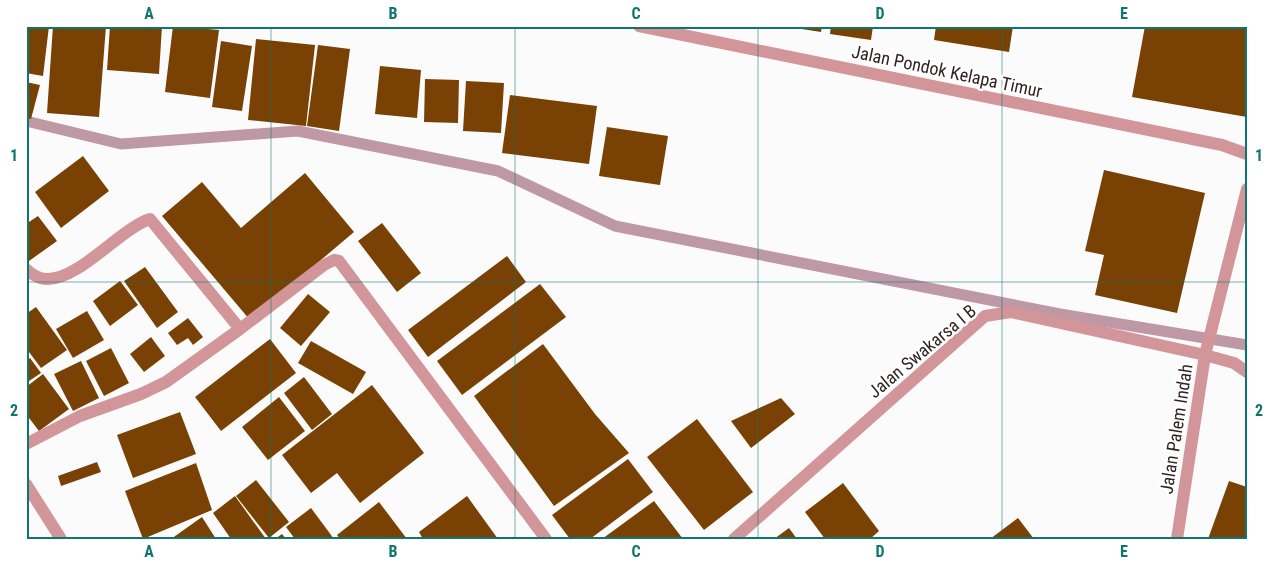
<svg xmlns="http://www.w3.org/2000/svg" width="1273" height="565" viewBox="0 0 1273 565" font-family="'Roboto Condensed',sans-serif">
<rect width="100%" height="100%" fill="#fbfbfb"/>
<g fill="none" stroke-linecap="round" stroke-linejoin="round">
<path stroke="#be98a4" stroke-width="11" d="M 26,121 L 121,144 L 298,131 L 498,171 L 615,226 L 1060,314 L 1247,345"/>
</g>
<path fill="#794103" d="M 26,26 L 49,26 L 43,76 L 26,73 Z
M 53,26 L 106,26 L 99,117 L 47,113 Z
M 110,26 L 162,26 L 159,74 L 107,70 Z
M 173,26 L 219,30 L 210,98 L 165,92 Z
M 782,26 L 822,26 L 821,32 Z
M 831,26 L 873,26 L 871,40 L 830,34 Z
M 936,26 L 1013,26 L 1009,52 L 934,40 Z
M 1145,26 L 1247,26 L 1247,117 L 1132,97 Z
M 256,39 L 315,45 L 306,126 L 248,120 Z
M 221,41 L 252,46 L 242,111 L 212,107 Z
M 318,45 L 350,49 L 339,131 L 307,126 Z
M 380,66 L 421,70 L 417,118 L 375,114 Z
M 425,79 L 459,80 L 458,123 L 424,122 Z
M 466,81 L 504,83 L 501,133 L 463,131 Z
M 26,82 L 40,85 L 31,119 L 26,118 Z
M 510,95 L 597,106 L 589,164 L 502,153 Z
M 607,127 L 668,136 L 660,185 L 599,176 Z
M 83,156 L 109,191 L 61,228 L 35,192 Z
M 1104,170 L 1205,193 L 1177,313 L 1095,295 L 1104,255 L 1085,251 Z
M 305,173 L 354,232 L 250,320 L 162,216 L 202,182 L 241,228 Z
M 38,216 L 57,241 L 29,261 L 26,257 L 26,224 Z
M 382,223 L 421,273 L 397,292 L 358,241 Z
M 507,256 L 526,282 L 428,357 L 408,330 Z
M 145,267 L 178,312 L 157,328 L 124,281 Z
M 120,281 L 138,305 L 110,326 L 93,301 Z
M 540,284 L 566,317 L 462,395 L 437,361 Z
M 308,294 L 330,312 L 301,346 L 280,328 Z
M 36,307 L 67,350 L 41,368 L 26,348 L 26,314 Z
M 87,311 L 104,340 L 73,358 L 56,329 Z
M 188,318 L 203,337 L 193,345 L 188,338 L 177,345 L 168,333 Z
M 151,337 L 165,356 L 144,372 L 130,354 Z
M 270,339 L 296,373 L 221,431 L 195,397 Z
M 311,341 L 366,372 L 353,394 L 298,363 Z
M 543,344 L 595,414 L 629,453 L 554,506 L 474,396 Z
M 111,348 L 129,383 L 104,396 L 86,361 Z
M 30,358 L 41,373 L 26,383 L 26,361 Z
M 81,361 L 99,398 L 73,411 L 54,374 Z
M 43,374 L 69,409 L 39,431 L 26,414 L 26,387 Z
M 304,377 L 332,414 L 312,430 L 284,393 Z
M 372,385 L 424,453 L 360,503 L 337,473 L 311,493 L 282,455 Z
M 279,397 L 305,431 L 268,460 L 242,427 Z
M 781,398 L 795,414 L 751,448 L 731,421 Z
M 180,412 L 196,454 L 133,478 L 117,435 Z
M 697,419 L 753,492 L 704,530 L 647,457 Z
M 628,459 L 653,492 L 590,539 L 570,539 L 552,515 Z
M 97,462 L 101,472 L 61,486 L 58,476 Z
M 196,463 L 212,510 L 143,539 L 125,491 Z
M 256,480 L 289,522 L 269,538 L 236,496 Z
M 1229,481 L 1247,487 L 1247,539 L 1208,539 Z
M 843,483 L 879,531 L 870,539 L 825,539 L 805,512 Z
M 235,496 L 266,539 L 231,539 L 213,513 Z
M 467,496 L 498,539 L 423,539 L 419,532 Z
M 654,501 L 683,539 L 602,539 Z
M 379,502 L 407,539 L 340,539 L 337,535 Z
M 311,508 L 334,539 L 295,539 L 286,527 Z
M 202,517 L 216,539 L 171,539 Z
M 1018,518 L 1034,539 L 990,539 Z
M 789,528 L 797,539 L 774,539 Z
M 282,534 L 286,539 L 275,539 Z"/>
<g fill="none" stroke-linecap="round" stroke-linejoin="round">
<path stroke="#d2969a" stroke-width="12" d="M 639,26 L 1222,145 L 1247,154
M 26,269 C 32,274 38,279 47,279 C 79,280 120,229 150,219 L 240,329
M 26,444 L 80,416 L 141,394 L 166,382 L 240,329 L 324,265 L 334,260 L 339,261 L 546,539
M 26,484 L 61,539
M 734,539 L 985,316 L 1011,312 L 1205,355 L 1247,189
M 1177,539 L 1205,355 L 1234,363 L 1247,372"/>
</g>
<path fill="none" stroke="#0f766e" stroke-width="1" stroke-opacity="0.55" d="M 271,26 L 271,539M 515,26 L 515,539M 758,26 L 758,539M 1002,26 L 1002,539M 26,282 L 1247,282"/>
<g text-anchor="middle" dominant-baseline="central" stroke-width="5" stroke-linejoin="round" paint-order="stroke">
<g font-size="18" fill="#312420" stroke="#fff">
<text transform="translate(947 71) rotate(12)">Jalan Pondok Kelapa Timur</text>
<text transform="translate(922 351) rotate(-40)">Jalan Swakarsa I B</text>
<text transform="translate(1176 429) rotate(-81)">Jalan Palem Indah</text>
</g>
</g>
<rect width="1273" height="565" fill="none" stroke="#ffffff" stroke-width="55"/>
<rect x="28" y="28" width="1218" height="510" fill="none" stroke="#0f766e" stroke-width="2"/>
<g font-size="16" text-anchor="middle" font-weight="bold" fill="#0f766e">
<text x="149" y="19">A</text>
<text x="393" y="19">B</text>
<text x="636" y="19">C</text>
<text x="880" y="19">D</text>
<text x="1124" y="19">E</text>
<text x="14" y="161">1</text>
<text x="1259" y="161">1</text>
<text x="14" y="416">2</text>
<text x="1259" y="416">2</text>
<text x="149" y="557">A</text>
<text x="393" y="557">B</text>
<text x="636" y="557">C</text>
<text x="880" y="557">D</text>
<text x="1124" y="557">E</text>
</g>
</svg>
